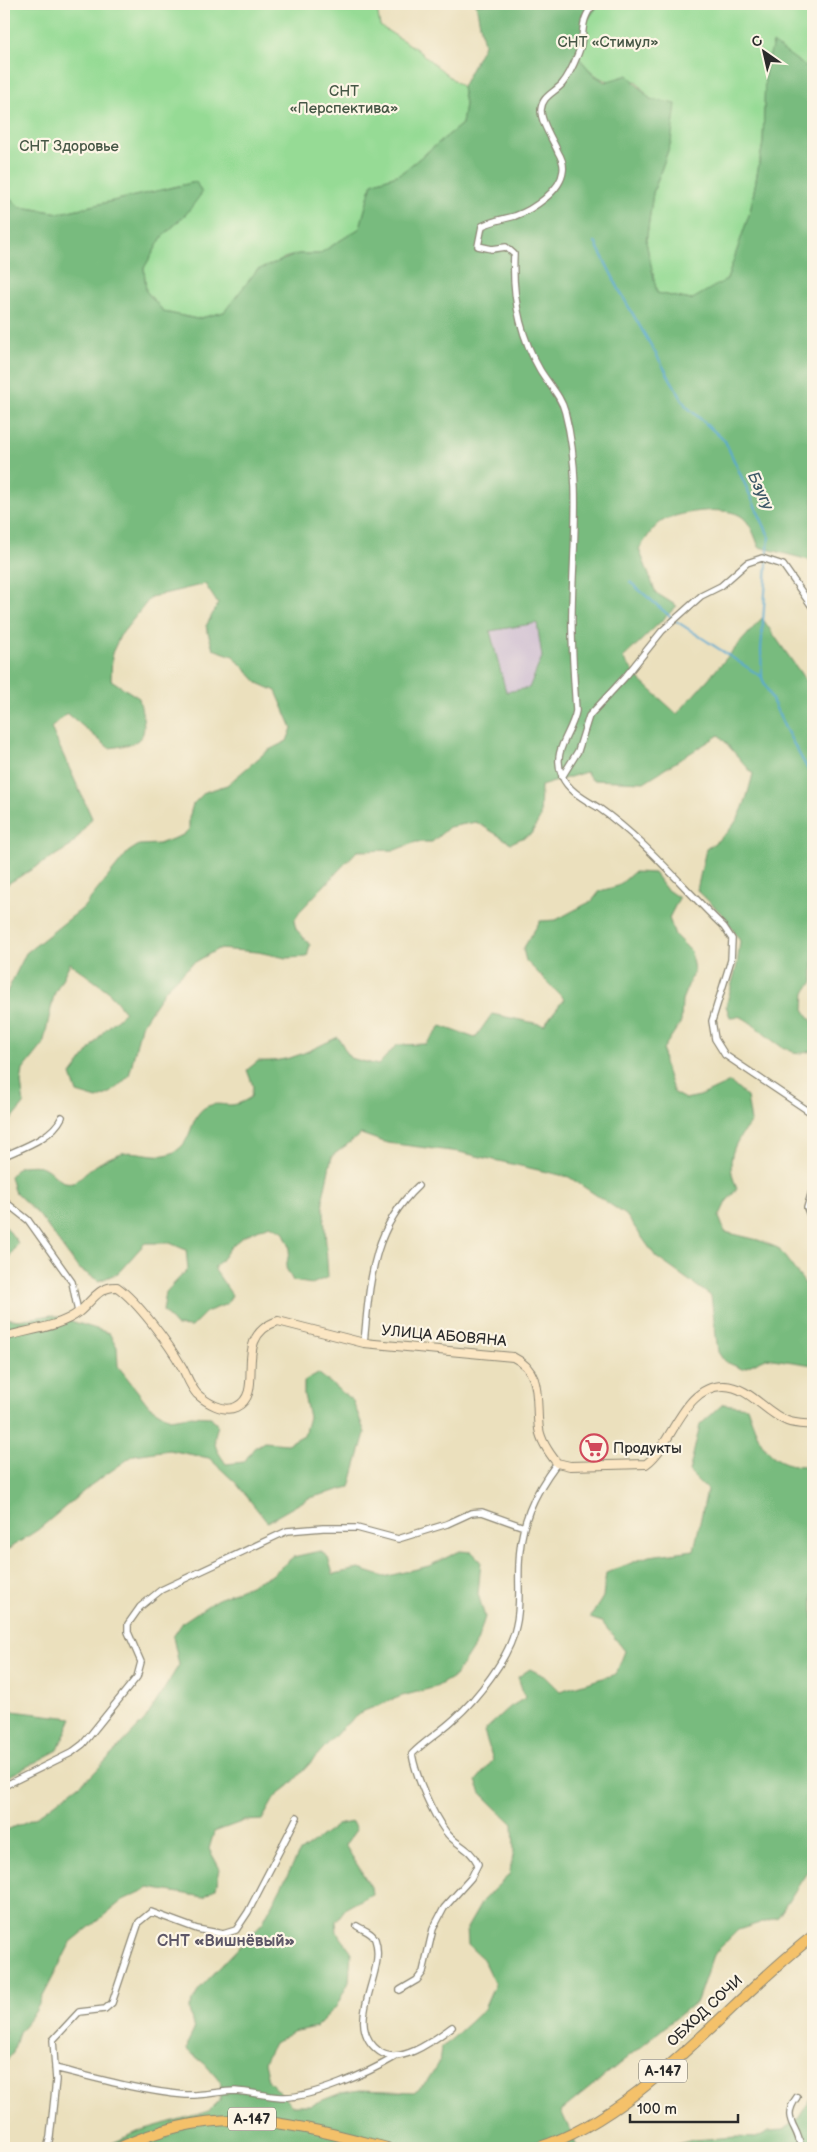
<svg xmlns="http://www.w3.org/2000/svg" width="817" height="2152" viewBox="0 0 817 2152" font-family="'Balsamiq Sans',sans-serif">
<rect width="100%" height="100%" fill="#fcf5e5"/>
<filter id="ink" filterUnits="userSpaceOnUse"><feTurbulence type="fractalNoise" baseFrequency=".02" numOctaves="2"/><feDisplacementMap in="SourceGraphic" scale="10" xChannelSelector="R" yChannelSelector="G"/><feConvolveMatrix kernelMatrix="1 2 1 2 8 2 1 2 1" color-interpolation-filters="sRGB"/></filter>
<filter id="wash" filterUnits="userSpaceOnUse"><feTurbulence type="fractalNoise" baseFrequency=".0096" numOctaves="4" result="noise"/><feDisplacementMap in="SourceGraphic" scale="20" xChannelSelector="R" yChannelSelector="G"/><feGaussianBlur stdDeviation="1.12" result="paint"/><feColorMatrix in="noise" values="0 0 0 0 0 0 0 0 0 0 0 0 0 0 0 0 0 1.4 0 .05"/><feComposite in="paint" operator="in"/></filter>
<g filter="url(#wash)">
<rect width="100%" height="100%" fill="#ebe0bd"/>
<path fill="#cebed2" d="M 537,623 L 542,657 L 529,689 L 506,692 L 489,631 Z"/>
<path fill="#96db95" stroke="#608360" d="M 4,4 L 376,4 L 380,26 L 415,48 L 462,87 L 465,104 L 462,124 L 400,174 L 372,183 L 360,228 L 319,254 L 298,254 L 284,258 L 240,294 L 224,312 L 197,319 L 164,312 L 146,291 L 144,268 L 162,237 L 187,213 L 196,182 L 60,213 L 20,207 L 4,194 Z
M 599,4 L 813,4 L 813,72 L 773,44 L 765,73 L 763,143 L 750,212 L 727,280 L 691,300 L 657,293 L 646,242 L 653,193 L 671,142 L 650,99 L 636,81 C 602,82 601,83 578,57 L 587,20 Z"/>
<path fill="#78bb7e" stroke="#527354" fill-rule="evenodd" d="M 476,4 L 599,4 L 587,20 L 578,57 L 594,75 L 605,82 L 628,75 L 650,99 L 676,104 L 671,142 L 653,193 L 646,242 L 657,293 L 691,300 L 727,279 L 750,212 L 763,143 L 765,73 L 773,43 L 813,72 L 813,561 L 759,547 C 755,537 750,520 739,515 C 722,506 676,512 661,522 C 652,528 645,541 639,549 L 656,593 L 677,606 L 623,658 L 640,680 L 677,714 L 762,618 L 811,688 L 813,716 L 813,982 L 805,992 L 804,1009 L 813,1023 L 813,1050 C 787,1064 760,1025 741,1017 C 738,1016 733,1017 730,1017 L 726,1006 L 737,965 L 740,941 L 725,917 L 697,890 L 706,849 C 740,826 743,812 753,774 L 719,735 L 644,782 L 592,780 L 586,772 L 541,786 L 540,818 L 531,834 L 511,843 L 476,822 L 449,827 L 432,842 L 416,842 L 395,850 L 357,851 L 301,910 L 294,921 L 296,929 L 310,945 L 307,957 L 286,958 L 258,952 L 218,949 L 192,964 L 165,990 L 141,1026 L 129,1076 L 112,1092 L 97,1099 L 77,1093 L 71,1075 L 104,1031 L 125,1012 L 108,991 L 70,963 L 54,995 L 43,1045 L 23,1070 L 21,1083 L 24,1104 L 11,1120 L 4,1119 L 4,998 L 26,953 L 83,908 L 128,852 L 139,845 L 159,844 L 183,835 L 189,829 L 189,818 L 193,804 L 205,792 L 227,785 L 267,751 L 287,741 L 292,728 L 276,691 L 258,683 L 233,656 L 213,649 L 206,626 L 218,604 L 205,584 L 151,597 L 120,636 L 112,653 L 111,680 L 139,698 C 147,734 150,743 109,748 L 67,713 L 51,728 L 92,818 L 71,846 L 4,886 L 4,194 L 20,207 L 60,213 L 196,182 L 202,193 L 187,213 L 162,237 L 144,268 L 146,291 L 164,312 L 197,319 L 224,312 L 257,270 L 298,254 L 319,254 L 360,228 L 372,183 L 400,174 L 462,124 L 465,104 L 462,87 L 484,45 ZM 537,623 L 542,657 L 529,688 L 506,692 L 490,631 Z
M 634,872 L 654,873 L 666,889 L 679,898 L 669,918 L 675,935 L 691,951 L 694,971 L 682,1000 L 681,1022 L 663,1049 L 664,1063 L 674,1093 L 685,1099 L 700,1096 L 730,1082 L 747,1097 L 751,1122 C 732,1146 725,1160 737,1189 L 726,1202 L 719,1217 L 725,1232 L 758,1240 L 778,1248 L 813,1294 L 813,1365 L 766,1358 L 742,1369 L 724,1361 L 718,1352 L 711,1296 L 656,1257 L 626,1215 L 569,1177 L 459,1152 L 387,1143 L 361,1134 L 332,1156 L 323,1197 L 328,1277 L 312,1284 L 293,1281 L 286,1268 L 290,1247 L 283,1231 L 270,1225 C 255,1231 242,1235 231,1247 C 225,1254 223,1260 215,1266 L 215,1270 L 232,1295 L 227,1304 L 206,1312 L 191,1327 L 176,1326 L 163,1311 L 166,1292 L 188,1269 L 186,1250 L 170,1243 L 145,1243 L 118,1273 L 99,1281 L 78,1268 L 39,1215 L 14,1191 L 10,1176 L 20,1166 C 27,1166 37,1164 43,1167 C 54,1172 59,1185 73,1182 C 77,1181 82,1176 85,1173 C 96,1165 108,1157 122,1153 C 142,1149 163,1164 181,1147 C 193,1136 191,1113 208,1106 C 223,1100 229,1112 251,1097 L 253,1086 L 247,1070 L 258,1061 C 290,1063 310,1050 338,1037 L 350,1058 L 378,1065 L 397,1045 L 426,1044 L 441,1026 L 475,1038 L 492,1014 L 544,1025 L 564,999 L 526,961 L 523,949 L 540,921 L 556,920 L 582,906 L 592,901 L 600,891 L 618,886 Z
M 4,1224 L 18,1243 L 4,1265 Z
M 52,1315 L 109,1333 L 117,1347 L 118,1366 L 149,1406 L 170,1419 L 189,1416 L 211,1417 L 218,1426 C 211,1444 216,1449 226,1464 L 244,1462 L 254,1448 L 264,1442 L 287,1444 L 304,1435 L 309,1417 L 304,1395 L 304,1381 L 318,1373 L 353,1401 L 365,1433 L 350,1487 L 309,1498 L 267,1522 L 236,1483 L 209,1458 L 169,1450 L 134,1455 L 91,1485 L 39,1529 L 4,1552 L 4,1318 L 19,1320 Z
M 723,1404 L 747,1407 C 760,1444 768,1468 813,1466 L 813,1663 L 811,1667 L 813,1672 L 813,1863 L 778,1917 L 738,1930 L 713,1955 L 697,2001 L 561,2111 L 578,2148 L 101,2148 L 142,2130 L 209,2111 L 220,2100 L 221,2083 L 205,2064 L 187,2050 L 188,2042 L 194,2030 L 189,2009 L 199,1989 L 263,1922 L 299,1853 L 337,1825 L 352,1822 L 356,1830 L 345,1845 L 371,1887 L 372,1894 L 346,1908 L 336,1921 L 337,1932 L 351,1951 L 349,1982 L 336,2007 L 316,2027 L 293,2032 L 274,2043 L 264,2062 L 268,2080 L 292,2105 L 310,2105 L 341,2093 L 360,2090 L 414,2092 L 427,2082 L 439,2063 L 441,2049 L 484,2009 L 495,1984 L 483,1959 L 468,1945 L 467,1928 L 483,1900 L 509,1875 L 514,1851 L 513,1824 L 481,1793 L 476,1781 L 493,1760 L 484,1731 L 510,1707 L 525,1698 L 518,1677 L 530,1669 L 546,1677 L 560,1691 L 616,1674 L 625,1651 L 602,1622 L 590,1618 L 603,1597 L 606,1573 L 649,1556 L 694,1550 L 707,1490 L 689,1472 L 700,1425 Z
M 320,1551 L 328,1557 L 333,1574 L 359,1569 L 384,1577 L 429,1566 L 460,1551 L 472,1552 L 481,1561 L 478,1594 L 485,1617 L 477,1642 L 455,1676 L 436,1687 L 402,1696 L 364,1711 L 344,1726 L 290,1785 L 275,1797 L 262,1820 L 244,1821 L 214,1832 L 209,1849 L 220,1869 L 216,1888 L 204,1897 L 149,1888 L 123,1900 L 71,1942 L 35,2012 L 19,2032 L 13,2053 L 4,2063 L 4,1831 L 35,1818 L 91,1776 L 145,1720 L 179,1665 L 173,1637 L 183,1622 L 216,1600 L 272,1575 L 293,1557 Z
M 4,1710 L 72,1718 L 58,1750 L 4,1779 Z
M 813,2095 L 813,2148 L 661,2148 L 693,2140 L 736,2137 L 756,2138 L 769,2131 L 784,2130 L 798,2119 Z"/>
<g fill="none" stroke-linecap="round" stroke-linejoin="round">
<path stroke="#58a9d3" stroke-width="2" d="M 595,242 L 623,297 L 686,406 L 725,441 L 769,536 L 761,650 L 762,678 L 785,728 L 813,779
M 630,582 L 672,618
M 676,621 L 762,677"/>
</g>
</g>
<g filter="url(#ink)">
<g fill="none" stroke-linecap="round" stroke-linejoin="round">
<g stroke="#8b8674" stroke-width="8">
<path id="street" d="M 594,4 C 578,22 586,35 578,54 C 574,64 569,76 562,84 C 554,93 542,96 541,110 C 541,123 553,140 558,152 C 561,157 564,165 563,171 C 561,191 532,210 515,216 C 504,219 492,221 482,226 L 478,246 L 492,249 L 506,247 L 514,254 C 512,296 519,334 540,370 C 549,385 561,396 565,412 C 582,477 573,544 572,609 C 571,643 574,677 576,711 C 572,734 551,750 562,776 C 568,791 586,800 599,808 C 647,842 682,887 724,927 L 732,939 L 731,960 L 712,1021 L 715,1039 L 725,1055 L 813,1114
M 562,777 L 578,751 L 589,716 L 626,676 L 662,631 L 701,596 L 721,586 L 747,563 L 762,558 L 783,565 L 813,608
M 4,1156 C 24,1147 52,1138 62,1117
M 813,1188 L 807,1208 L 813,1223
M 4,1201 L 28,1220 L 72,1282 L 78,1312
M 364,1343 C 370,1283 371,1230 418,1186
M 4,1786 L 71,1753 L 83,1744 L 137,1677 L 141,1662 L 128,1632 L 128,1624 L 140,1607 L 161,1590 L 287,1531 L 323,1528 L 357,1528 L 398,1539 L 447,1524 L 471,1513 L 482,1512 L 524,1527
M 357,1926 C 363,1930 372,1932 375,1939 C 388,1974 340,2023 380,2052 C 401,2066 435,2039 452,2027
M 400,1990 L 417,1980 L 423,1972 L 433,1929 L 444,1908 L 471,1878 L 478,1864 C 470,1847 455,1845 446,1832 C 432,1813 416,1777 412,1754 C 425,1741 440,1732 453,1720 C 477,1699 510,1657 516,1626 C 521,1606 518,1585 519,1565 C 520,1524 533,1495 557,1463
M 55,2068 C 99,2079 141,2091 186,2095 C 203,2096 219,2091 235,2091 C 251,2092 266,2096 281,2097 C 310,2099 370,2072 395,2057
M 797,2097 C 779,2121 801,2127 800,2148
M 47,2148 L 50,2137 L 56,2080 L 53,2040 L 79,2012 L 105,2009 L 112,2003 L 139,1922 L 151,1912 L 197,1929 L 223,1934 L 236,1930 L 248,1912 L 297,1817"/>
</g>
<g stroke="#8b8674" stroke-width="10">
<path id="secondary" d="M 4,1337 C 27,1330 60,1327 79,1312 C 92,1301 99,1286 117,1287 C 138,1302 169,1344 182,1367 C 187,1376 190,1386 197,1394 C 206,1402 223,1413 236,1407 C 268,1392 229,1337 278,1321 L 364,1343 L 513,1357 C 544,1372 535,1401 539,1429 C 541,1442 549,1453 557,1463 L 570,1466 L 646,1464 C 673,1445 683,1385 724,1386 C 750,1387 764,1412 787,1421 C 795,1424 805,1424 813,1425"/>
</g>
<g stroke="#8b8674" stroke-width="12">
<path id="highway" d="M 119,2148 C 219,2101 285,2122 387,2148
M 537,2148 C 642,2115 726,2003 813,1936"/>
</g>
<use href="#street" stroke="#fff" stroke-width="5.5"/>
<use href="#secondary" stroke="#fbe6c3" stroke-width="8"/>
<use href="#highway" stroke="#f4c16a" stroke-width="10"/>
</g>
</g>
<defs>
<g id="supermarket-ring" transform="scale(1.4375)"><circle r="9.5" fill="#fcf5e5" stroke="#d1495b" stroke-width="1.5"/><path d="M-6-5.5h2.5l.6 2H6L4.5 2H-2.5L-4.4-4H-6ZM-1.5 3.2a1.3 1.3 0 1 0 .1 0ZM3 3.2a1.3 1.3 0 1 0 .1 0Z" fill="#d1495b"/></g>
</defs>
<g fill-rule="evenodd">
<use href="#supermarket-ring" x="594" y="1448"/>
</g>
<g text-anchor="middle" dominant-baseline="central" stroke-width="4.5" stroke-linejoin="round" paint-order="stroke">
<g fill="#fcf5e5" stroke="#6a6863" stroke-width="1">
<rect x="639" y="2059.5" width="48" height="23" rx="4"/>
<rect x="228" y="2107.5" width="48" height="23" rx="4"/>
</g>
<g font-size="14" font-weight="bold" fill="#2b2b2b">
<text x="663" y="2071">А-147</text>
<text x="252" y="2119">А-147</text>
</g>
<g font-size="15" fill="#465746" stroke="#fcf5e5">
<text x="608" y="42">СНТ «Стимул»</text>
<text x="344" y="91">СНТ<tspan x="344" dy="17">«Перспектива»</tspan></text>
<text x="69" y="146">СНТ Здоровье</text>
</g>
<g font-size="15" fill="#2b2b2b" stroke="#fcf5e5">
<text transform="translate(444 1336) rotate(5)">УЛИЦА АБОВЯНА</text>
<text transform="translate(705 2011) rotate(-43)">ОБХОД СОЧИ</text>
</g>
<g font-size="15" fill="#2b2b2b" stroke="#fcf5e5" text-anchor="start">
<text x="613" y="1448">Продукты</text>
</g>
<g font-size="16" font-style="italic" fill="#3b5766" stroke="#fcf5e5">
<text transform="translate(760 491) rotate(65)">Бзугу</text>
</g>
<g font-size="16" font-weight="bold" fill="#5e5868" stroke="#fcf5e5">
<text x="226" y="1941">СНТ «Вишнёвый»</text>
</g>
</g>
<rect width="817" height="2152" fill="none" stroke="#fcf5e5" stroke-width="20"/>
<g transform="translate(764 52) rotate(326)" stroke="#fcf5e5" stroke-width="4" paint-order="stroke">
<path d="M0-4L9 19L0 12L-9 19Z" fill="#2b2b2b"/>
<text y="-8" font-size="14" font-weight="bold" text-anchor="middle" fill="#2b2b2b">С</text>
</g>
<path d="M630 2114v8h108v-8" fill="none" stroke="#2b2b2b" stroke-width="2.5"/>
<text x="637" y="2114" font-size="15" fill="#2b2b2b" stroke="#fcf5e5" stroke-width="4" paint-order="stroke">100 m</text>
</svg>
